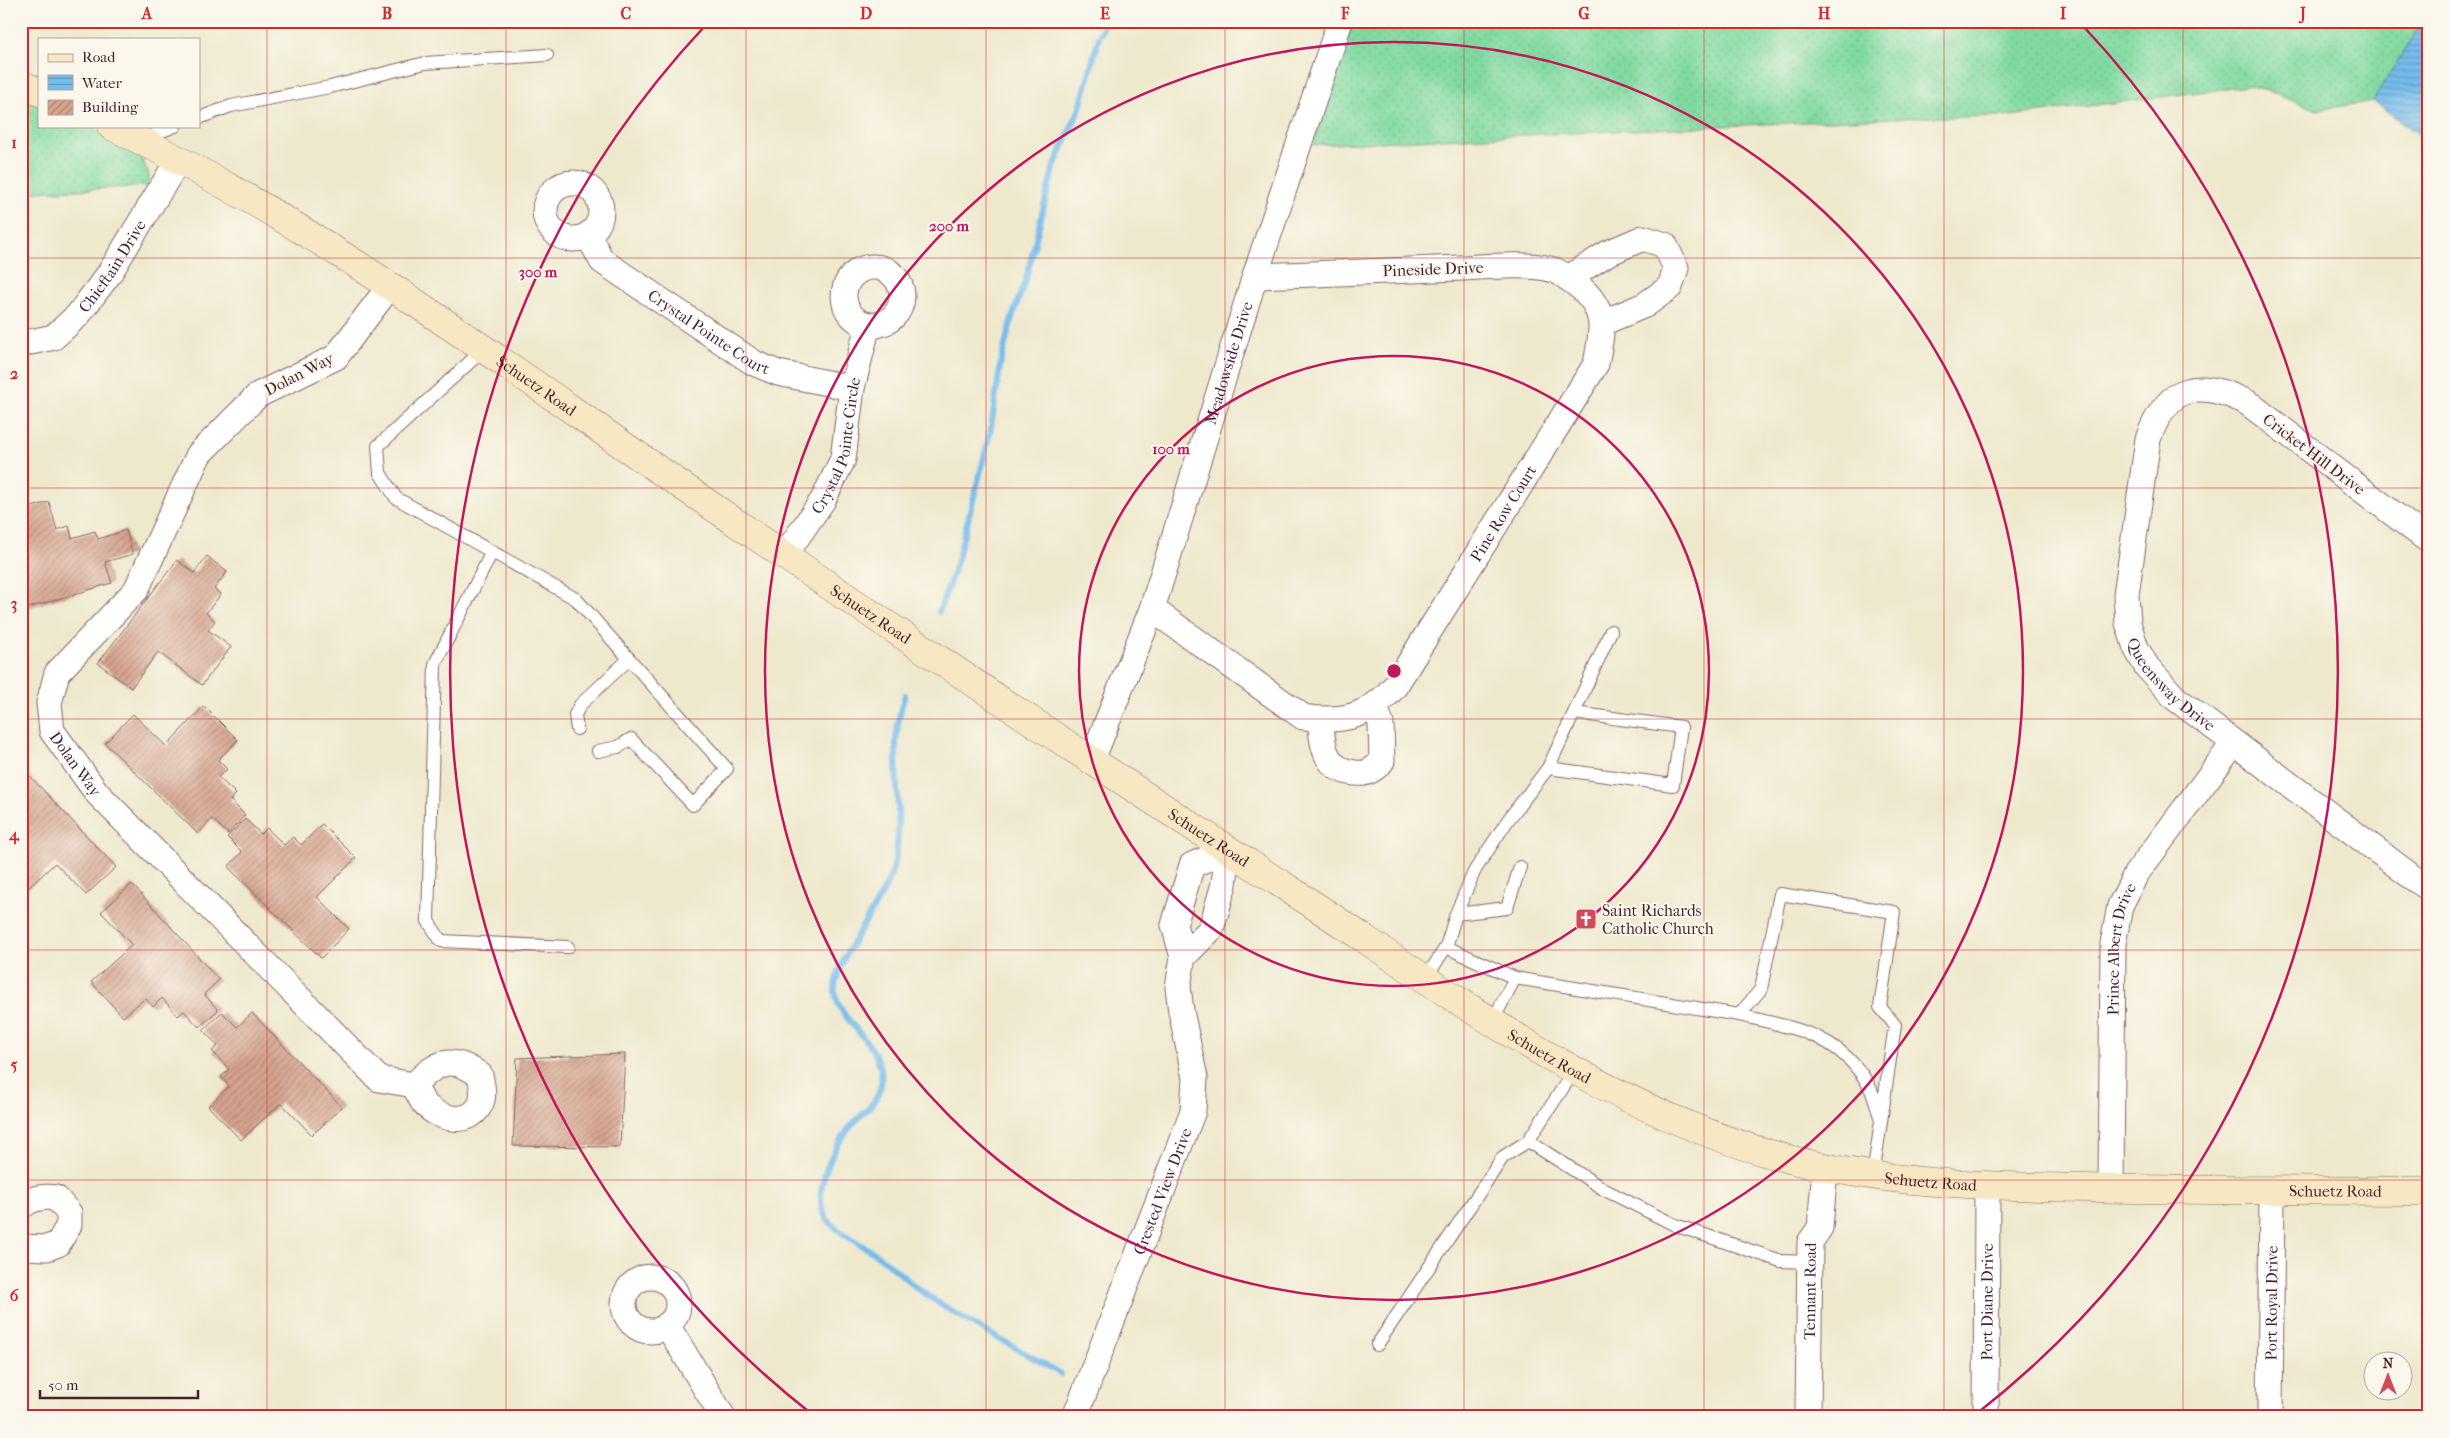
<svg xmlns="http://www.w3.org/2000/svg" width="2450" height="1438" viewBox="0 0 2450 1438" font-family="'IM FELL French Canon',serif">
<defs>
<pattern id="grass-dots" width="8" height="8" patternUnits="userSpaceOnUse" patternTransform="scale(1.25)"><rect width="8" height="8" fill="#80daa0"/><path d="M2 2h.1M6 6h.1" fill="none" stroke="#70bb8a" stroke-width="1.8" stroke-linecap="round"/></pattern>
<pattern id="water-rules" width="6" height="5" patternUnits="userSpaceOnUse" patternTransform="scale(1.25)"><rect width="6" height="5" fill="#74bcec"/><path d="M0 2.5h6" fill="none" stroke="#6198bf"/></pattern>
<pattern id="building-hatch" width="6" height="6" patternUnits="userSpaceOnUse" patternTransform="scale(1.25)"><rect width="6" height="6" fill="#d6a48e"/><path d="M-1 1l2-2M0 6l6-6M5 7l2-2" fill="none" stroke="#b08574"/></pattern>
</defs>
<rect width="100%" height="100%" fill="#fbf7ec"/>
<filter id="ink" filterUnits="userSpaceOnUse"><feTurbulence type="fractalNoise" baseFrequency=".02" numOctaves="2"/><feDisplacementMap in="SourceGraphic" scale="10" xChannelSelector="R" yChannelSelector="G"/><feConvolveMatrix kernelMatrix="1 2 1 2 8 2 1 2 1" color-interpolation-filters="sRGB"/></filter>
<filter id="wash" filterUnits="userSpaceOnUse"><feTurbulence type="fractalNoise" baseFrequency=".0096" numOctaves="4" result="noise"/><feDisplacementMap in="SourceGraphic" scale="20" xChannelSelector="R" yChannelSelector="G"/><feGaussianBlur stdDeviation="1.12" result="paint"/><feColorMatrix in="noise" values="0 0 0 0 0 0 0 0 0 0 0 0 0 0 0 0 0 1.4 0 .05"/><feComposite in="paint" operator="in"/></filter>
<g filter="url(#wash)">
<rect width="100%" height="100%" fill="#eee8cd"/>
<path fill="url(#grass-dots)" stroke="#657c66" d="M 1353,21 L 2423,21 L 2373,101 L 2317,110 L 2278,94 L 2248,86 L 2010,116 L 1894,118 L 1313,145 Z
M 21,93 L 39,102 L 39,126 L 89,126 L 115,139 L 138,153 L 148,171 L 150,186 L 21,193 Z"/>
<path fill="url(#water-rules)" stroke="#5f6e8c" d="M 2423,21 L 2429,21 L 2429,142 L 2373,101 Z"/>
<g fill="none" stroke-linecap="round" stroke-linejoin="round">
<path stroke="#74bcec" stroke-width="6" d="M 939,612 L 956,565 L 981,470 L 991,428 L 1001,361 L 1012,318 L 1026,279 L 1053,169 L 1080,108 L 1099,37 L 1106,21
M 905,695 C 884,753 908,812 893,869 C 883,904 832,961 835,992 C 838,1024 888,1045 881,1085 C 878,1103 862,1113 851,1126 C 835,1145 810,1192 826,1217 C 838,1235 865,1245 881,1258 C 894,1267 905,1279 917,1288 C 962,1321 1013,1345 1061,1374
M 1111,1414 L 1113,1417"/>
</g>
<g id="blocks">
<path fill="url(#building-hatch)" d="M 49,502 L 57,530 L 69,526 L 72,538 L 95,531 L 98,539 L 126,530 L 133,554 L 105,562 L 112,583 L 21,610 L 21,510 Z
M 207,556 L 227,572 L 214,589 L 221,594 L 206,613 L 215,621 L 208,630 L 231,647 L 202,685 L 158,652 L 131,688 L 98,663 L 177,560 L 194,573 Z
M 204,706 L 238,740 L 218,760 L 227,769 L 218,777 L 236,794 L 230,800 L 245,815 L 228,834 L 212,819 L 198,834 L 105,743 L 133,714 L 166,746 Z
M 27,773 L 116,867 L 86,895 L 55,863 L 21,895 L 21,778 Z
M 245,819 L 261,834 L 267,828 L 284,845 L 293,837 L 301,845 L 322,824 L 356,858 L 317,897 L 349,929 L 321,958 L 228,867 L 242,852 L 227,837 Z
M 132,884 L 219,980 L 204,994 L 218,1010 L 199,1027 L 184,1011 L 178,1016 L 162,998 L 153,1007 L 145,998 L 123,1017 L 91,982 L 132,945 L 101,912 Z
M 222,1012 L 237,1027 L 252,1013 L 342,1107 L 312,1135 L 281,1103 L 241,1140 L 208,1106 L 229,1086 L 221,1077 L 229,1069 L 212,1051 L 218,1046 L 203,1030 Z
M 625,1054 L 620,1147 L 513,1146 L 517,1058 Z"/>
</g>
</g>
<g filter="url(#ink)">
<use href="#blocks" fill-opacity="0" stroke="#836564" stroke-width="1"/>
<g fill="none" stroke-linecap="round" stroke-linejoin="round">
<g stroke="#836564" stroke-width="14">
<path id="lane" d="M 199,118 L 231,106 L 330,87 L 425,63 L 547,55
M 142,139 L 175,126
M 483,350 L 378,446 L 380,473 L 396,498 L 576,599 L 727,769 L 693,805 L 631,739 L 618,747 L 598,751
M 492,552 L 435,664 L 428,921 L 441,941 L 568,947
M 1574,713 L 1611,631
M 577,729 L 575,715 L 580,705 L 628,660
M 1456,914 L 1507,908 L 1520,867
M 1446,947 L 1515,978 L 1739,1015 L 1761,989 L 1780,894 L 1894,912 L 1880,1007 L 1895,1025 L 1873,1176
M 1426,978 L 1446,947 L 1456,914 L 1475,870 L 1508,820 L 1548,768 L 1574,713 L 1681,727 L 1673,785 L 1548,768
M 1739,1015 C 1793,1028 1838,1033 1868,1084 C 1874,1094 1877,1106 1880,1117
M 1492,1022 L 1515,978
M 1574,1071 L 1528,1141 L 1605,1190 L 1675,1225 L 1781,1261 L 1810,1262
M 1377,1345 L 1503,1157 L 1528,1141"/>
</g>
<g stroke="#836564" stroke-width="27">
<g id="street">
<circle cx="573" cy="211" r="28"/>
<path id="s1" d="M 588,235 L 602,261 L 754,363 L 778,373 L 852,388"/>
<circle cx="873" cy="296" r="29"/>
<path d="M 1568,278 L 1608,253 L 1643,238 L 1665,245 L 1676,268 L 1670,287 L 1645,305 L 1602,323"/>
<path id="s2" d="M 389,287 L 336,357 L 258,395 L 199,454 L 136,590 L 57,673 L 49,703 L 52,731 L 97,793 L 379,1079 L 414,1085 C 438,1061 451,1055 480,1075 C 482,1085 485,1096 480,1105 C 469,1127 436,1119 423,1102 C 420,1097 417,1091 414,1085"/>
<path id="s3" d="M 21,344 L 54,337 L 78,315 L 109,274 L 179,159"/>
<path id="s4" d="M 2429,541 L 2248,403 C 2198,378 2168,384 2148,439 L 2126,595 L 2128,623 L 2136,648 L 2147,667 L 2175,698 L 2416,880 L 2429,888"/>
<path id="s5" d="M 784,556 L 823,500 L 843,459 L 852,388 L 868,325"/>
<path id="s6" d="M 1152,609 L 1303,717 C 1343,723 1369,717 1395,686 L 1596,364 C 1602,332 1608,312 1581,288 C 1573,282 1565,275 1556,271 C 1535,262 1485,267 1461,268 C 1392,271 1324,274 1255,276"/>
<path d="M 1320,720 C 1323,746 1324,770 1355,773 C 1367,775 1375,769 1382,761 L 1381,724 L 1375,705"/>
<path id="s7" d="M 1092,760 L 1152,609 L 1255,276 L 1340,21"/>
<path id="s8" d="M 2111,1189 L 2113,944 L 2120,906 L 2136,874 L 2234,743"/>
<path d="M 21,1207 C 31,1198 43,1196 56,1198 L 69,1213 L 69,1225 L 58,1244 L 47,1248 L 21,1247"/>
<circle cx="651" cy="1304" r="27"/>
<path d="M 667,1325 L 723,1417"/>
<path id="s9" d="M 1075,1417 L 1193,1111 L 1195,1078 L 1181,1011 L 1178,987 L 1183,957 L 1211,929 L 1224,884 L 1228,850 L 1192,865 L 1174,925 L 1183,957"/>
<path id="s10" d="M 1808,1417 L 1810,1242 L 1820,1228 L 1825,1168"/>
<path id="s11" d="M 1986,1417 L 1987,1186"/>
<path id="s12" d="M 2270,1417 L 2272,1190"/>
</g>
</g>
<g stroke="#836564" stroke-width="29">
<g id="secondary">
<path d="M 21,84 L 39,92"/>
<path id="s13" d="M 111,126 C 305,218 480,347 656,468 C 866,612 1078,753 1292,891 C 1445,990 1595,1104 1774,1155 C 1876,1184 1981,1186 2087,1188 C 2201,1191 2315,1190 2429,1191"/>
</g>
</g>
<use href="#lane" stroke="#fff" stroke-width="12"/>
<use href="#street" stroke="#fff" stroke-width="25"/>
<use href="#secondary" stroke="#f7e8c3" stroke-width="28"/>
</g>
</g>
<path fill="none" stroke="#d62828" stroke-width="1" stroke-opacity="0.55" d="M 267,21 L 267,1417M 506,21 L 506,1417M 746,21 L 746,1417M 986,21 L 986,1417M 1225,21 L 1225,1417M 1464,21 L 1464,1417M 1704,21 L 1704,1417M 1944,21 L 1944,1417M 2183,21 L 2183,1417M 21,258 L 2429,258M 21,488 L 2429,488M 21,719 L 2429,719M 21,950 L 2429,950M 21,1180 L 2429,1180"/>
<g fill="none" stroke="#c2185b" stroke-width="2.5">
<circle cx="1394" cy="671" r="315"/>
<circle cx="1394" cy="671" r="629"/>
<path d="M813 1415A944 944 0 0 1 704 27M2084 27A944 944 0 0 1 1975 1415"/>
</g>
<defs>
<g id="church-square" transform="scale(1.125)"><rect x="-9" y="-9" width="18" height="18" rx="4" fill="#d1495b" stroke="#fbf7ec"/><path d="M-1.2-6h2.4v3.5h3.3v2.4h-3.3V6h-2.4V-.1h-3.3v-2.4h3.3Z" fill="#fff"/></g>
</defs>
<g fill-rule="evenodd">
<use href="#church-square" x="1586" y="919"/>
</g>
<g text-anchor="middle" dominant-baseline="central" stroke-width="4" stroke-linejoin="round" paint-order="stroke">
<g font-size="16" fill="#4a1f2b" stroke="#fbf7ec">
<text stroke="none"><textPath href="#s3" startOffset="126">Chieftain Drive</textPath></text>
<text transform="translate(1433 269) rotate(-2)">Pineside Drive</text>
<text stroke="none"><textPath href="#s1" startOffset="158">Crystal Pointe Court</textPath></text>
<text stroke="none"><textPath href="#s7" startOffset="420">Meadowside Drive</textPath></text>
<text transform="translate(299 374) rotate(-27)">Dolan Way</text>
<text stroke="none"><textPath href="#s13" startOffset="499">Schuetz Road</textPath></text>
<text stroke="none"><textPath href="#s5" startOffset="125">Crystal Pointe Circle</textPath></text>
<text transform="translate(2314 454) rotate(37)">Cricket Hill Drive</text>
<text stroke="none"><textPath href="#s6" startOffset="492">Pine Row Court</textPath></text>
<text stroke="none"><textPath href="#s13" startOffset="904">Schuetz Road</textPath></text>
<text stroke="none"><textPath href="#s4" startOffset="618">Queensway Drive</textPath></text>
<text stroke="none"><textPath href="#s2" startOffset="622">Dolan Way</textPath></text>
<text stroke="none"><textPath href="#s13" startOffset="1309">Schuetz Road</textPath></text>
<text stroke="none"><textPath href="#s8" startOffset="241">Prince Albert Drive</textPath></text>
<text stroke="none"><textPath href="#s13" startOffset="1714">Schuetz Road</textPath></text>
<text stroke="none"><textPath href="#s13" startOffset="2119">Schuetz Road</textPath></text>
<text stroke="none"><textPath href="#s13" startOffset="2524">Schuetz Road</textPath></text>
<text stroke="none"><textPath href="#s9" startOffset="242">Crested View Drive</textPath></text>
<text stroke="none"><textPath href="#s10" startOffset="126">Tennant Road</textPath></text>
<text stroke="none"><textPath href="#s11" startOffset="115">Port Diane Drive</textPath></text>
<text stroke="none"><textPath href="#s12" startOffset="114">Port Royal Drive</textPath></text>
</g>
<g font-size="16" fill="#4a1f2b" stroke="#fbf7ec" text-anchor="start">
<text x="1602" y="910">Saint Richards<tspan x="1602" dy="18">Catholic Church</tspan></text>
</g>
</g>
<circle cx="1394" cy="671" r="8" fill="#c2185b" stroke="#fbf7ec" stroke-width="2.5"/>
<g font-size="15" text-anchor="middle" font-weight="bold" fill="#c2185b" stroke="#fbf7ec" stroke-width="4" stroke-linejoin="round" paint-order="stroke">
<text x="949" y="231">200 m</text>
<text x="538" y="277">300 m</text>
<text x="1171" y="454">100 m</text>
</g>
<rect width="2450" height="1438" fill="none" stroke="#fbf7ec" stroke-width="55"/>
<rect x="38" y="38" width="162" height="90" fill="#fbf7ec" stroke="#b4a19f"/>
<rect x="48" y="54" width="25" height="8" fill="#f7e8c3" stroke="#b4a19f"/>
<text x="82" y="62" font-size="15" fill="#4a1f2b">Road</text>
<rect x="48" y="75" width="25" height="15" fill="url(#water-rules)" stroke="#b4a19f"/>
<text x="82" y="88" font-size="15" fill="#4a1f2b">Water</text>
<rect x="48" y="100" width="25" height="15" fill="url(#building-hatch)" stroke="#b4a19f"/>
<text x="82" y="112" font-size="15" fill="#4a1f2b">Building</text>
<g transform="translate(2388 1376)"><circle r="24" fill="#fbf7ec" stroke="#b4a19f"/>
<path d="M0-4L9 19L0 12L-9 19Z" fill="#d1495b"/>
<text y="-8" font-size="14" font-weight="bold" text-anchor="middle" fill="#4a1f2b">N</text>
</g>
<path d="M40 1390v8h158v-8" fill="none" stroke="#4a1f2b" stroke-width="2.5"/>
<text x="48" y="1390" font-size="15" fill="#4a1f2b" stroke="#fbf7ec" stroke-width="4" paint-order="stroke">50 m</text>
<rect x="28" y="28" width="2394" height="1382" fill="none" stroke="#d62828" stroke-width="2"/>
<g font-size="16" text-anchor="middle" font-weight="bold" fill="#d62828">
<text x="147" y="19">A</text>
<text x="387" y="19">B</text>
<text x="626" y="19">C</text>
<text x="866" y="19">D</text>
<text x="1105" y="19">E</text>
<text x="1345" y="19">F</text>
<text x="1584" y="19">G</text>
<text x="1824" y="19">H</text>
<text x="2063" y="19">I</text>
<text x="2303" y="19">J</text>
<text x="14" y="148">1</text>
<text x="14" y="379">2</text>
<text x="14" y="609">3</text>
<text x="14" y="840">4</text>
<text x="14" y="1070">5</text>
<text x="14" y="1301">6</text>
</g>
</svg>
